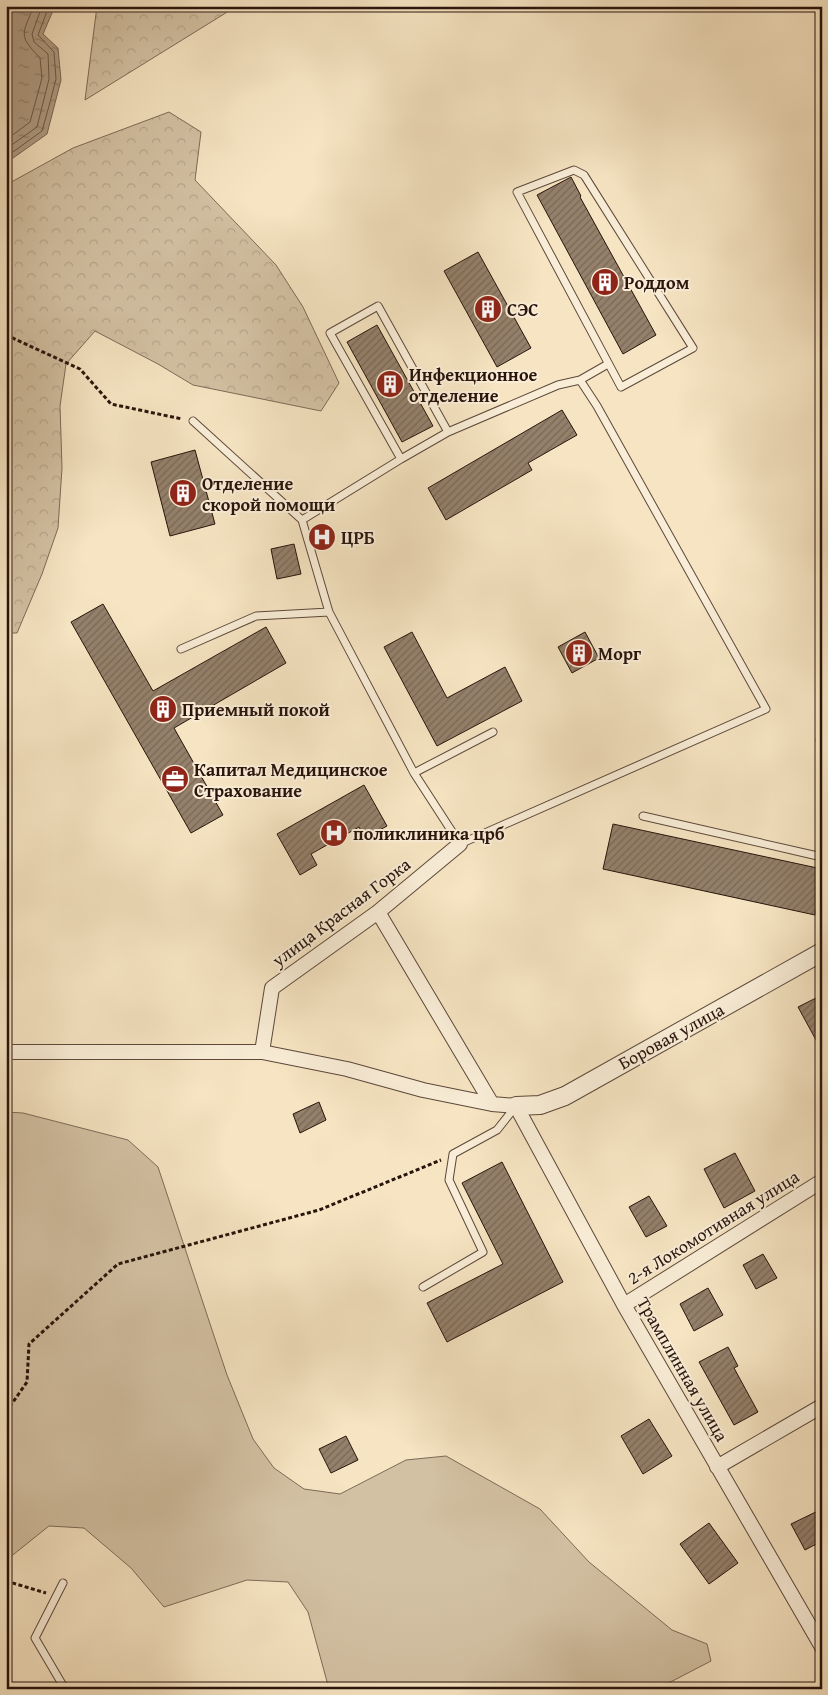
<svg xmlns="http://www.w3.org/2000/svg" width="828" height="1695" viewBox="0 0 828 1695" font-family="'Gentium Book Plus',serif">
<defs>
<pattern id="forest-crowns" width="20" height="18" patternUnits="userSpaceOnUse" patternTransform="scale(1.25)"><rect width="20" height="18" fill="#d3c1a3"/><path d="M2 6a3 3 0 1 1 6 0M12 15a3 3 0 1 1 6 0" fill="none" stroke="#b5a58b"/></pattern>
<pattern id="water-ripples" width="26" height="14" patternUnits="userSpaceOnUse" patternTransform="scale(1.25)"><rect width="26" height="14" fill="#b09d84"/><path d="M2 4q2-2 4 0t4 0M15 11q2-2 4 0t4 0" fill="none" stroke="#8f7f6a"/></pattern>
<pattern id="building-hatch" width="6" height="6" patternUnits="userSpaceOnUse" patternTransform="scale(1.25)"><rect width="6" height="6" fill="#94806b"/><path d="M-1 1l2-2M0 6l6-6M5 7l2-2" fill="none" stroke="#796856"/></pattern>
</defs>
<rect width="100%" height="100%" fill="#f6e4c2"/>
<filter id="stains"><feTurbulence type="fractalNoise" baseFrequency=".004" numOctaves="4"/><feColorMatrix values="0 0 0 0 .2 0 0 0 0 .09 0 0 0 0 .02 0 0 0 .5 -.17"/></filter>
<radialGradient id="worn" r=".72"><stop offset=".6" stop-color="#630" stop-opacity="0"/><stop offset="1" stop-color="#630" stop-opacity=".3"/></radialGradient>
<path fill="#d3c1a3" stroke="#7e6a58" d="M 6,1112 L 23,1113 L 128,1140 L 158,1167 L 227,1375 L 253,1439 L 274,1468 L 304,1489 L 340,1494 L 406,1460 L 446,1456 L 540,1509 L 589,1562 L 672,1630 L 707,1644 L 711,1661 L 657,1689 L 329,1689 L 308,1612 L 288,1582 L 247,1580 L 164,1607 L 131,1568 L 84,1528 L 49,1526 L 9,1558 L 6,1563 Z"/>
<path fill="url(#forest-crowns)" stroke="#7e6a58" d="M 97,6 L 237,6 L 85,100 Z
M 169,112 L 201,132 L 195,180 L 276,265 L 303,307 L 339,383 L 321,411 L 193,385 L 158,364 L 95,331 L 66,364 L 60,406 L 62,468 L 58,528 L 42,574 L 17,633 L 6,633 L 6,185 L 73,148 Z"/>
<path fill="url(#water-ripples)" stroke="#7a6654" d="M 6,6 L 55,6 L 43,34 L 58,48 L 61,80 L 47,134 L 6,163 Z"/>
<g fill="none" stroke-linecap="round" stroke-linejoin="round">
<path stroke="#6c5848" stroke-width="1" d="M 6,140 L 30,122 L 42,78 L 40,58 C 18,35 22,35 34,6
M 6,149 L 37,127 L 49,79 L 48,54 L 34,42 L 32,34 L 42,6
M 6,157 L 42,131 L 49,106 L 56,79 L 54,52 L 38,35 L 49,6"/>
</g>
<path fill="url(#building-hatch)" stroke="#29140c" d="M 571,177 L 581,196 L 580,197 L 656,335 L 623,354 L 537,195 Z
M 478,252 L 531,348 L 497,367 L 444,271 Z
M 377,325 L 433,426 L 402,442 L 347,342 Z
M 562,410 L 577,435 L 528,463 L 532,470 L 446,520 L 428,488 Z
M 195,450 L 215,524 L 170,536 L 151,462 Z
M 294,544 L 301,574 L 277,579 L 271,549 Z
M 103,604 L 153,691 L 266,627 L 286,663 L 174,728 L 223,815 L 191,833 L 71,622 Z
M 412,632 L 447,698 L 505,667 L 522,701 L 437,746 L 384,647 Z
M 585,632 L 599,658 L 572,673 L 558,647 Z
M 364,785 L 387,826 L 365,838 L 359,827 L 311,854 L 317,865 L 300,875 L 277,834 Z
M 613,824 L 822,869 L 822,885 L 815,915 L 603,869 Z
M 822,995 L 822,1051 L 798,1007 Z
M 319,1102 L 326,1120 L 300,1133 L 293,1114 Z
M 735,1153 L 755,1191 L 724,1208 L 704,1169 Z
M 502,1162 L 563,1282 L 447,1342 L 427,1303 L 503,1264 L 462,1183 Z
M 649,1196 L 667,1226 L 646,1237 L 629,1207 Z
M 763,1254 L 777,1278 L 756,1289 L 743,1265 Z
M 708,1288 L 723,1315 L 694,1331 L 680,1304 Z
M 728,1347 L 738,1366 L 734,1368 L 758,1412 L 734,1425 L 699,1362 Z
M 649,1419 L 672,1456 L 643,1474 L 621,1436 Z
M 346,1436 L 358,1460 L 331,1473 L 319,1449 Z
M 822,1509 L 822,1541 L 805,1550 L 791,1524 Z
M 709,1523 L 738,1563 L 709,1584 L 680,1544 Z"/>
<g fill="none" stroke-linecap="round" stroke-linejoin="round">
<g stroke="#5c483a" stroke-width="9">
<path id="service" d="M 574,170 L 584,175 L 693,348 L 621,387 L 517,192 Z
M 580,380 L 597,406 L 766,709 L 460,844 L 414,773 L 329,612 L 302,520 L 401,459 L 448,432 L 558,385 L 580,380 L 608,364
M 193,421 L 302,520
M 401,459 L 330,333 L 378,306 L 448,432
M 181,649 L 256,616 L 329,612
M 820,740 L 822,740
M 414,773 L 493,732
M 643,816 L 822,857
M 423,1287 L 483,1252 L 449,1180 L 453,1154 L 497,1130 L 516,1106
M 63,1583 L 35,1638 L 65,1689"/>
</g>
<g stroke="#5c483a" stroke-width="16">
<path id="minor" d="M 378,912 L 492,1104
M 6,1052 L 262,1052 L 347,1069 L 423,1090 L 492,1104 L 516,1106 L 624,1305 L 822,1647
M 262,1052 L 272,988 L 378,912 L 460,844
M 624,1305 L 822,1181
M 717,1467 L 822,1406"/>
</g>
<g stroke="#5c483a" stroke-width="20">
<path id="tertiary" d="M 516,1106 L 540,1105 L 565,1096 L 822,952"/>
</g>
<path stroke="#29140c" stroke-width="3" stroke-dasharray="4 2.5" stroke-linecap="butt" d="M 6,335 L 80,369 L 111,404 L 182,419
M 6,1412 L 27,1382 L 29,1344 L 118,1264 L 319,1210 L 441,1160
M 6,1581 L 46,1593"/>
<use href="#service" stroke="#f9edd7" stroke-width="7"/>
<use href="#minor" stroke="#f9edd7" stroke-width="14"/>
<use href="#tertiary" stroke="#f9edd7" stroke-width="18"/>
</g>
<defs>
<g id="building-disc" transform="scale(1.4375)"><circle r="9.5" fill="#8f2418" stroke="#f9edd7"/><path d="M-4-6H4V6H1V3H-1V6H-4ZM-2.5-4.3h1.7v1.8h-1.7ZM.8-4.3h1.7v1.8H.8ZM-2.5-1h1.7V.8h-1.7ZM.8-1h1.7V.8H.8Z" fill="#fff"/></g>
<g id="hospital-disc" transform="scale(1.4375)"><circle r="9.5" fill="#8f2418" stroke="#f9edd7"/><path d="M-5-5h3v3.5h4V-5h3V5h-3V1.5h-4V5h-3Z" fill="#fff"/></g>
<g id="office-disc" transform="scale(1.4375)"><circle r="9.5" fill="#8f2418" stroke="#f9edd7"/><path d="M-6-3h4V-5.5h4V-3h4V5H-6ZM-1-4.5V-3h2v-1.5ZM-6 0V1H6V0Z" fill="#fff"/></g>
</defs>
<g fill-rule="evenodd">
<use href="#building-disc" x="605" y="282"/>
<use href="#building-disc" x="488" y="309"/>
<use href="#building-disc" x="390" y="384"/>
<use href="#building-disc" x="183" y="493"/>
<use href="#hospital-disc" x="322" y="537"/>
<use href="#building-disc" x="579" y="653"/>
<use href="#building-disc" x="163" y="709"/>
<use href="#office-disc" x="175" y="779"/>
<use href="#hospital-disc" x="334" y="833"/>
</g>
<g text-anchor="middle" dominant-baseline="central" stroke-width="4" stroke-linejoin="round" paint-order="stroke">
<g font-size="18" font-weight="bold" fill="#29140c" stroke="#f9edd7" text-anchor="start">
<text x="624" y="282">Роддом</text>
<text x="507" y="309">СЭС</text>
<text x="409" y="374">Инфекционное<tspan x="409" dy="21">отделение</tspan></text>
<text x="202" y="483">Отделение<tspan x="202" dy="21">скорой помощи</tspan></text>
<text x="341" y="537">ЦРБ</text>
<text x="598" y="653">Морг</text>
<text x="182" y="709">Приемный покой</text>
<text x="194" y="769">Капитал Медицинское<tspan x="194" dy="21">Страхование</tspan></text>
<text x="353" y="833">поликлиника црб</text>
</g>
<g font-size="18" fill="#29140c" stroke="#f9edd7">
<text transform="translate(341 912) rotate(-37)">улица Красная Горка</text>
<text transform="translate(671 1036) rotate(-29)">Боровая улица</text>
<text transform="translate(713 1227) rotate(-32)">2-я Локомотивная улица</text>
<text transform="translate(683 1369) rotate(60)">Трамплинная улица</text>
</g>
</g>
<rect width="828" height="1695" fill="none" stroke="#f6e4c2" stroke-width="25"/>
<rect x="8" y="8" width="813" height="1680" fill="none" stroke="#29140c" stroke-width="2.5"/>
<rect x="12" y="12" width="803" height="1670" fill="none" stroke="#29140c"/>
<rect width="100%" height="100%" filter="url(#stains)"/>
<rect width="100%" height="100%" fill="url(#worn)"/>
</svg>
